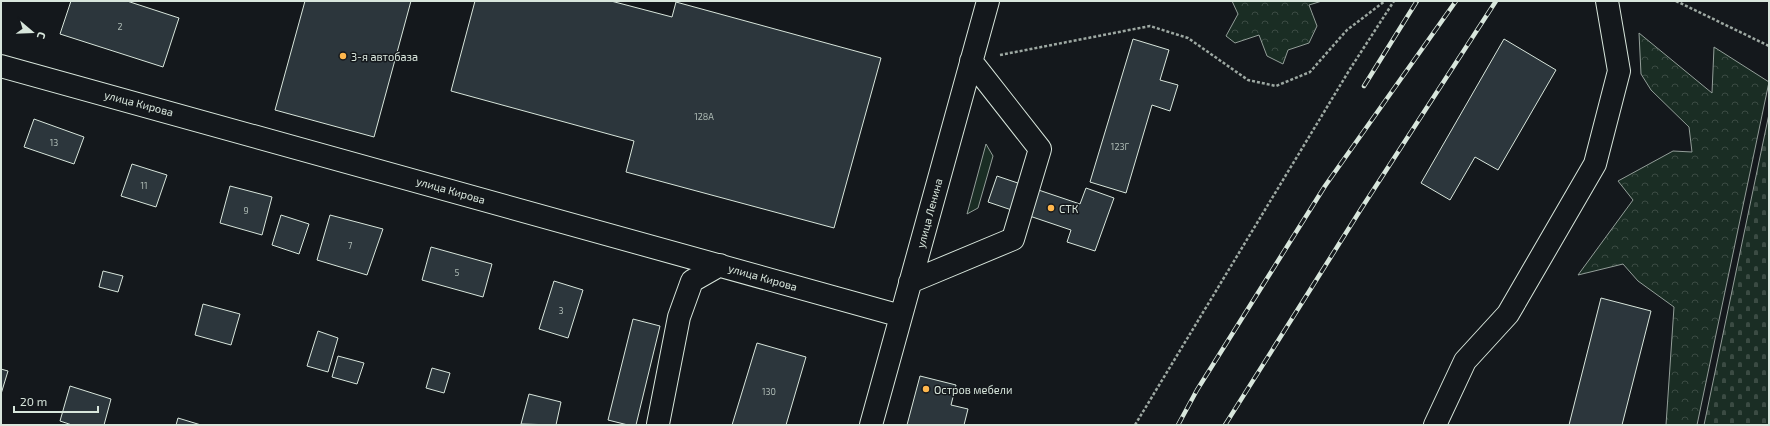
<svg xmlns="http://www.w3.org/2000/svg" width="1770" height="426" viewBox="0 0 1770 426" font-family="'Exo 2',sans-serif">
<defs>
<pattern id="forest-crowns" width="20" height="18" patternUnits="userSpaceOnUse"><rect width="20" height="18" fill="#1a2d24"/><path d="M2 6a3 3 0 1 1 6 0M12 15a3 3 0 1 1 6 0" fill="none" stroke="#3b4b43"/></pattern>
<pattern id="cemetery-stones" width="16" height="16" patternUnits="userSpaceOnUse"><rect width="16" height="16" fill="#1a2d24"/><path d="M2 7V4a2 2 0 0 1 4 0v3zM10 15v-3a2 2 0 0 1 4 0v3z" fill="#3b4b43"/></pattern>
</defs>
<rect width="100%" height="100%" fill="#14181c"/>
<path fill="#1a2d24" stroke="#939e99" d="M 986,144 L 993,156 L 978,208 L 967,214 Z"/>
<path fill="url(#forest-crowns)" stroke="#939e99" d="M 1232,1 L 1322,1 L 1309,5 L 1317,26 L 1309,43 L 1288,50 L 1283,64 L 1267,56 L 1259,35 L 1235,43 L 1226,36 L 1238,14 Z
M 1639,33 L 1712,93 L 1714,47 L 1769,82 L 1697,425 L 1666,425 L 1674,307 L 1638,281 L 1623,264 L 1578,275 L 1633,200 L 1618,181 L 1673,151 L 1692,152 L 1689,127 L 1651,90 L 1641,74 Z"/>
<path fill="url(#cemetery-stones)" stroke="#939e99" d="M 1769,114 L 1769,425 L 1704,425 L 1765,133 Z"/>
<path fill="#2c363c" stroke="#d8e6dc" d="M 71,1 L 127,1 L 179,18 L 163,67 L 60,34 Z
M 305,1 L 411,1 L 374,137 L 275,110 Z
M 475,1 L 611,1 L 672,17 L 676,2 L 881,58 L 834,228 L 626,172 L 634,141 L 451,91 Z
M 1133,39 L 1169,50 L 1160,80 L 1178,85 L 1170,111 L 1152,105 L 1126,193 L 1090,182 Z
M 1504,39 L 1556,70 L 1498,170 L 1475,157 L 1450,200 L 1421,183 Z
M 34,119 L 84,137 L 74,164 L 24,147 Z
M 132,164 L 167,175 L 156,207 L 121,196 Z
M 997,176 L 1080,204 L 1086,188 L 1114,198 L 1095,251 L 1067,242 L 1071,230 L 988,202 Z
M 230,186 L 272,197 L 262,235 L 220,223 Z
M 281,215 L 309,224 L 299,254 L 272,245 Z
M 330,215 L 383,229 L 367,275 L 317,260 Z
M 431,247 L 492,264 L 483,297 L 422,280 Z
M 103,271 L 123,276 L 118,292 L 99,287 Z
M 554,281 L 583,290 L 568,338 L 539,329 Z
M 1601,298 L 1651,311 L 1622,425 L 1569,425 Z
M 203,304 L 240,314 L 231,345 L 195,335 Z
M 633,319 L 660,326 L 636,425 L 628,425 L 608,420 Z
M 318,331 L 338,338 L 328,372 L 307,366 Z
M 757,343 L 806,357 L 786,425 L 732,425 Z
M 338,356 L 364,363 L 357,384 L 332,377 Z
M 432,368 L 450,373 L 444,393 L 426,388 Z
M 1,369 L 8,371 L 1,394 Z
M 920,376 L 956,385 L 951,405 L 968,409 L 964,425 L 907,425 Z
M 70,386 L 111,399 L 104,425 L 72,425 L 60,421 Z
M 529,394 L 561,402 L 556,425 L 521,424 Z
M 178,418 L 201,425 L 176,425 Z"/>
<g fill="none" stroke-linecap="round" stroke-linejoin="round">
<g stroke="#d8e6dc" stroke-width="24">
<path id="minor" d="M 1,66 L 901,316
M 910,282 L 1013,239 L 1040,149 L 971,61
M 658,424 L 679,317 L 692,281 L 720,265
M 871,425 L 988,1
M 1435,425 L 1465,361 L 1508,314 L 1595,164 L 1619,71 L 1607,1"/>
</g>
<path stroke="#9da8a2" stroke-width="2.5" stroke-dasharray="3 2" stroke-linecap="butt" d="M 1676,1 L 1769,46
M 1000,55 L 1150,26 L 1188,38 L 1248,80 L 1276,86 L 1310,72 L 1347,30 L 1385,1
M 1135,425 L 1350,69 L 1394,1"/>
<use href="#minor" stroke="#14181c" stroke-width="22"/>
<g stroke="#d8e6dc" stroke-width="4.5">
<path id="rail" d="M 1364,86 L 1417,1
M 1178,425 L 1197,390 L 1325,186 L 1456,1
M 1225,425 L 1361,209 L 1496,1"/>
</g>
<use href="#rail" stroke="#14181c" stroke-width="3" stroke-dasharray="9" stroke-linecap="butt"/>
</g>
<g fill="#ffb74d" stroke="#14181c" stroke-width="1.5">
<circle cx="343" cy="56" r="4"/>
<circle cx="1051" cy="208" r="4"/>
<circle cx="926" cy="389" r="4"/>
</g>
<g text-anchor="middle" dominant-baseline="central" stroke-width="3" stroke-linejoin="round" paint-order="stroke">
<g font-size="9" fill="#adbab4">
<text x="120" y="26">2</text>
<text x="704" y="116">128А</text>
<text x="54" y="142">13</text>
<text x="1120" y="146">123Г</text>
<text x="144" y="185">11</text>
<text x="246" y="210">9</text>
<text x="350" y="245">7</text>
<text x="457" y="272">5</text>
<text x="561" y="310">3</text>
<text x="769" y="391">130</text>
</g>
<g font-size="11" fill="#d8e6dc" stroke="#14181c" text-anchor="start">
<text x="351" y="56">3-я автобаза</text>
<text x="1059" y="208">СТК</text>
<text x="934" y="389">Остров мебели</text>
</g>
<g font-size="11" fill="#d8e6dc" stroke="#14181c">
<text transform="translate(139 103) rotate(15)">улица Кирова</text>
<text transform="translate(451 190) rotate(16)">улица Кирова</text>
<text transform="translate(929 213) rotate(-75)">улица Ленина</text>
<text transform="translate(763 277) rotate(16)">улица Кирова</text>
</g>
</g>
<rect width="1770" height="426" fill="none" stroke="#d8e6dc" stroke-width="4"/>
<g transform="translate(32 32) rotate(109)" stroke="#14181c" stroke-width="3" paint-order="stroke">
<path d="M0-3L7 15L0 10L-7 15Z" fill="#d8e6dc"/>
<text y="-6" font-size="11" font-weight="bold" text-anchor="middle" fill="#d8e6dc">С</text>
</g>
<path d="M14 406v6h84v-6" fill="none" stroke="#d8e6dc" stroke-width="2"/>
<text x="20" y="406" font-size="12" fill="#d8e6dc" stroke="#14181c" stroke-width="3" paint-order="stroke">20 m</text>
</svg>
